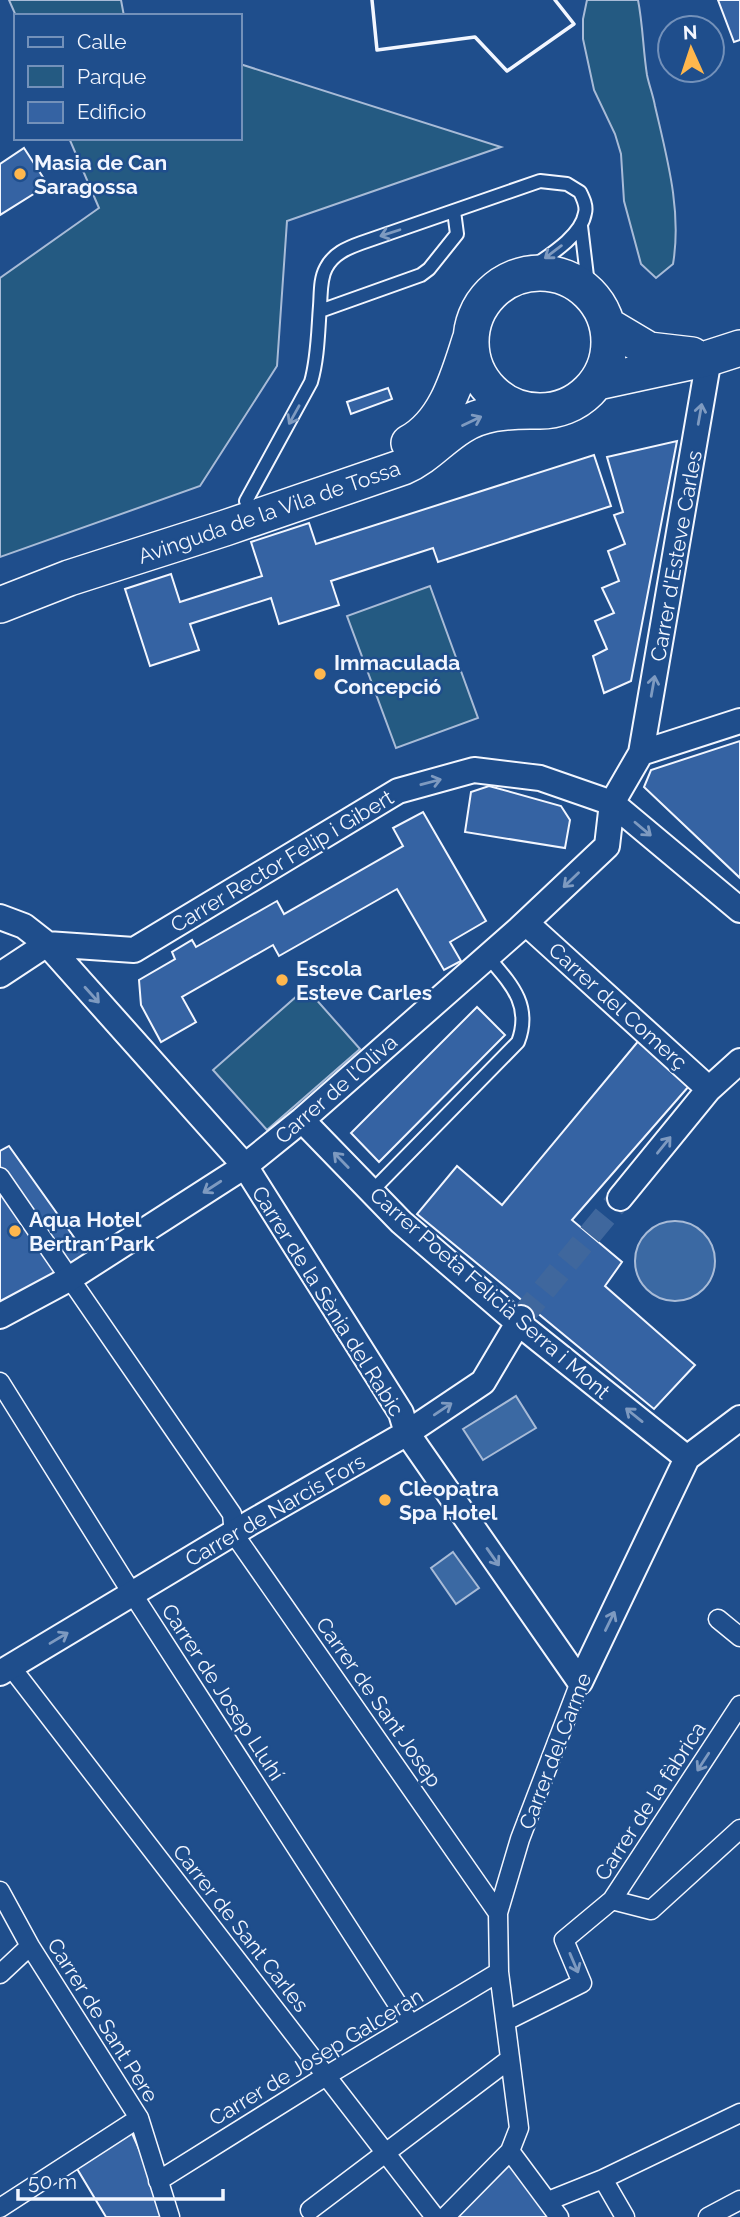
<svg xmlns="http://www.w3.org/2000/svg" width="740" height="2217" viewBox="0 0 740 2217" font-family="Raleway,sans-serif">
<rect width="100%" height="100%" fill="#1f4e8c"/>
<path fill="#245a82" stroke="#a8bbd7" stroke-width="2" d="M 9,0 L 121,0 L 124,16 L 16,16 Z
M 587,0 L 638,0 C 643,25 643,50 647,75 C 649,85 653,95 655,106 C 667,158 682,211 673,264 L 656,278 L 641,264 L 624,201 L 621,154 L 615,134 L 594,90 L 583,39 L 583,19 Z
M 240,64 L 501,147 L 287,221 L 277,366 L 200,486 L 0,557 L 0,278 L 99,208 L 69,138 L 240,138 Z
M 430,586 L 478,718 L 396,748 L 347,616 Z
M 306,988 L 360,1049 L 267,1130 L 213,1070 Z"/>
<path fill="#3b69a3" stroke="#a8bbd7" stroke-width="2" d="M635 1261a40 40 0 1 1 80 0a40 40 0 1 1-80 0Z
M 516,1396 L 536,1428 L 483,1460 L 463,1429 Z
M 453,1552 L 479,1588 L 456,1604 L 431,1568 Z"/>
<path fill="#3563a3" stroke="#f2f6ff" stroke-width="2" d="M 718,0 L 740,0 L 740,40 L 734,42 Z
M 24,148 L 48,185 L 0,215 L 0,164 Z
M 388,388 L 392,399 L 351,414 L 347,402 Z
M 677,441 L 631,681 L 604,693 L 593,656 L 607,649 L 595,621 L 614,613 L 602,588 L 619,581 L 608,551 L 625,544 L 614,515 L 623,512 L 607,457 Z
M 594,455 L 611,506 L 438,562 L 433,548 L 331,581 L 339,605 L 279,624 L 271,598 L 190,624 L 199,650 L 150,666 L 125,589 L 171,574 L 180,602 L 262,576 L 251,542 L 309,523 L 316,544 Z
M 740,741 L 740,878 L 644,787 L 651,770 Z
M 489,786 L 561,806 L 570,820 L 565,848 L 465,832 L 471,792 Z
M 423,812 L 486,921 L 450,942 L 461,961 L 444,970 L 397,889 L 279,956 L 273,945 L 182,997 L 196,1022 L 161,1042 L 141,1005 L 139,980 L 175,959 L 172,952 L 192,940 L 196,947 L 277,901 L 284,914 L 403,846 L 393,828 Z
M 477,1007 L 505,1035 L 379,1162 L 351,1133 Z
M 645,1033 L 696,1078 L 572,1220 L 622,1262 L 605,1286 L 695,1365 L 654,1409 L 417,1214 L 457,1166 L 502,1205 Z
M 9,1146 L 88,1257 L 68,1270 L 0,1169 L 0,1151 Z
M 0,1185 L 62,1277 L 0,1309 Z
M 131,2131 L 143,2158 L 162,2217 L 106,2217 L 76,2167 Z
M 511,2163 L 551,2217 L 456,2217 Z"/>
<g fill="none" stroke-linecap="round" stroke-linejoin="round">
<path stroke="#3f679d" stroke-width="24" stroke-dasharray="24 12" stroke-linecap="butt" d="M 521,1318 L 620,1198"/>
<g stroke="#f2f6ff" stroke-width="16">
<path id="service" d="M 581,226 L 589,293
M 320,311 L 421,275 L 429,269 L 457,234 L 454,211
M 246,501 L 311,382 C 318,358 318,331 320,306 C 321,293 320,279 326,268 C 333,254 347,248 361,243 L 540,181 L 567,184 L 580,192 C 583,198 587,206 585,213 C 581,239 541,260 521,275
M 371,1192 L 518,1042 C 532,1005 511,984 488,957"/>
</g>
<g stroke="#f2f6ff" stroke-width="21">
<path id="pedestrian" d="M 0,1177 L 232,1514 L 234,1534 L 498,1913
M 0,1382 L 123,1579 L 411,2025
M 718,1619 L 740,1637
M 11,1667 L 435,2217
M 0,1891 L 30,1946 L 139,2118 L 170,2217
M 612,1900 L 651,1910 L 740,1829
M 0,1974 L 30,1946
M 506,2021 L 582,1983 L 564,1940 L 612,1900 L 740,1705
M 510,2151 L 559,2217
M 603,2179 L 625,2217
M 158,2181 L 326,2076 L 499,1972
M 548,2201 L 603,2179 L 740,2113
M 0,2208 L 139,2118
M 310,2210 L 510,2059
M 445,2217 L 510,2151 L 519,2128 L 499,1972 L 498,1913 L 520,1839 L 580,1682
M 708,2217 L 740,2200"/>
</g>
<g stroke="#f2f6ff" stroke-width="28">
<path id="minor" d="M 641,753 L 709,358
M 0,917 L 24,926 L 47,944 L 134,950 L 398,791 L 474,770 L 540,778 L 612,803 L 740,910
M 526,923 L 709,1089
M 0,975 L 47,944 L 245,1166 L 401,1413 L 407,1433 L 580,1682 L 687,1458 L 740,1418
M 302,1120 L 401,1222 L 517,1322 L 687,1458
M 620,1198 L 709,1089 L 740,1061
M 0,1316 L 69,1279 L 245,1166 L 302,1120 L 519,929 L 607,846 L 612,803 L 641,753 L 740,721
M 0,1673 L 250,1523 L 407,1433 L 483,1382 L 521,1318"/>
</g>
<g stroke="#f2f6ff" stroke-width="38">
<path id="secondary" d="M471 342a69 69 0 1 1 138 0a69 69 0 1 1-138 0Z
M 607,325 L 649,350 L 692,355
M 598,382 L 709,358 L 740,348
M 409,443 C 446,423 458,377 470,340
M 0,605 L 69,578 L 225,528 L 403,467 C 426,457 440,439 461,426 C 482,413 505,411 530,411"/>
</g>
<use href="#service" stroke="#1f4e8c" stroke-width="12"/>
<use href="#pedestrian" stroke="#1f4e8c" stroke-width="18"/>
<use href="#minor" stroke="#1f4e8c" stroke-width="24"/>
<use href="#secondary" stroke="#1f4e8c" stroke-width="35"/>
<path stroke="#f2f6ff" stroke-width="3.5" d="M 372,0 L 377,50 L 475,37 L 507,71 L 574,24 L 555,0"/>
</g>
<defs><path id="oneway-shaft" d="M-6 0H5M1.5-3L5.5 0L1.5 3" fill="none" stroke-width="1.6" stroke-linecap="round" stroke-linejoin="round" transform="scale(1.75)"/></defs>
<g stroke="#7e9ac0">
<use href="#oneway-shaft" transform="translate(390 233) rotate(162)"/>
<use href="#oneway-shaft" transform="translate(553 252) rotate(143)"/>
<use href="#oneway-shaft" transform="translate(700 414) rotate(-80)"/>
<use href="#oneway-shaft" transform="translate(294 415) rotate(119)"/>
<use href="#oneway-shaft" transform="translate(472 421) rotate(-25)"/>
<use href="#oneway-shaft" transform="translate(653 686) rotate(-80)"/>
<use href="#oneway-shaft" transform="translate(431 782) rotate(-15)"/>
<use href="#oneway-shaft" transform="translate(643 829) rotate(40)"/>
<use href="#oneway-shaft" transform="translate(571 880) rotate(136)"/>
<use href="#oneway-shaft" transform="translate(92 995) rotate(48)"/>
<use href="#oneway-shaft" transform="translate(664 1145) rotate(-51)"/>
<use href="#oneway-shaft" transform="translate(341 1160) rotate(-134)"/>
<use href="#oneway-shaft" transform="translate(212 1187) rotate(147)"/>
<use href="#oneway-shaft" transform="translate(443 1409) rotate(-34)"/>
<use href="#oneway-shaft" transform="translate(634 1415) rotate(-141)"/>
<use href="#oneway-shaft" transform="translate(493 1557) rotate(55)"/>
<use href="#oneway-shaft" transform="translate(610 1621) rotate(-64)"/>
<use href="#oneway-shaft" transform="translate(59 1638) rotate(-31)"/>
<use href="#oneway-shaft" transform="translate(703 1762) rotate(123)"/>
<use href="#oneway-shaft" transform="translate(574 1963) rotate(67)"/>
</g>
<g fill="#ffb74d" stroke="#1f4e8c" stroke-width="2.5">
<circle cx="20" cy="174" r="7"/>
<circle cx="320" cy="674" r="7"/>
<circle cx="282" cy="980" r="7"/>
<circle cx="15" cy="1231" r="7"/>
<circle cx="385" cy="1500" r="7"/>
</g>
<g text-anchor="middle" dominant-baseline="central" stroke-width="5" stroke-linejoin="round" paint-order="stroke">
<g font-size="21" font-weight="bold" fill="#f2f6ff" stroke="#1f4e8c" text-anchor="start">
<text x="34" y="162">Masia de Can<tspan x="34" dy="24">Saragossa</tspan></text>
<text x="334" y="662">Immaculada<tspan x="334" dy="24">Concepció</tspan></text>
<text x="296" y="968">Escola<tspan x="296" dy="24">Esteve Carles</tspan></text>
<text x="29" y="1219">Aqua Hotel<tspan x="29" dy="24">Bertran Park</tspan></text>
<text x="399" y="1488">Cleopatra<tspan x="399" dy="24">Spa Hotel</tspan></text>
</g>
<g font-size="21" fill="#f2f6ff" stroke="#1f4e8c">
<text transform="translate(269 512) rotate(-19)">Avinguda de la Vila de Tossa</text>
<text transform="translate(676 556) rotate(-80)">Carrer d'Esteve Carles</text>
<text transform="translate(282 861) rotate(-31)">Carrer Rector Felip i Gibert</text>
<text transform="translate(618 1006) rotate(42)">Carrer del Comerç</text>
<text transform="translate(336 1089) rotate(-41)">Carrer de l'Oliva</text>
<text transform="translate(490 1293) rotate(41)">Carrer Poeta Felicià Serra i Mont</text>
<text transform="translate(328 1301) rotate(58)">Carrer de la Sènia del Rabic</text>
<text transform="translate(275 1510) rotate(-30)">Carrer de Narcís Fors</text>
<text transform="translate(223 1692) rotate(57)">Carrer de Josep Lluhí</text>
<text transform="translate(379 1702) rotate(55)">Carrer de Sant Josep</text>
<text transform="translate(555 1751) rotate(-69)">Carrer del Carme</text>
<text transform="translate(650 1801) rotate(-57)">Carrer de la fàbrica</text>
<text transform="translate(241 1928) rotate(52)">Carrer de Sant Carles</text>
<text transform="translate(103 2020) rotate(58)">Carrer de Sant Pere</text>
<text transform="translate(316 2057) rotate(-31)">Carrer de Josep Galceran</text>
</g>
</g>
<rect x="14" y="14" width="228" height="126" fill="#1f4e8c" stroke="#7391ba" stroke-width="2"/>
<rect x="28" y="37" width="35" height="10" fill="#1f4e8c" stroke="#7391ba" stroke-width="2"/>
<text x="77" y="49" font-size="21" fill="#f2f6ff">Calle</text>
<rect x="28" y="66" width="35" height="21" fill="#245a82" stroke="#7391ba" stroke-width="2"/>
<text x="77" y="84" font-size="21" fill="#f2f6ff">Parque</text>
<rect x="28" y="102" width="35" height="21" fill="#3563a3" stroke="#7391ba" stroke-width="2"/>
<text x="77" y="119" font-size="21" fill="#f2f6ff">Edificio</text>
<g transform="translate(691 49) rotate(357)"><circle r="33" fill="#1f4e8c" stroke="#7391ba" stroke-width="2"/>
<path d="M0-5L12 26L0 18L-12 26Z" fill="#ffb74d"/>
<text y="-10" font-size="19" font-weight="bold" text-anchor="middle" fill="#f2f6ff">N</text>
</g>
<path d="M18 2189v10h205v-10" fill="none" stroke="#f2f6ff" stroke-width="3.5"/>
<text x="28" y="2189" font-size="21" fill="#f2f6ff" stroke="#1f4e8c" stroke-width="5" paint-order="stroke">50 m</text>
</svg>
